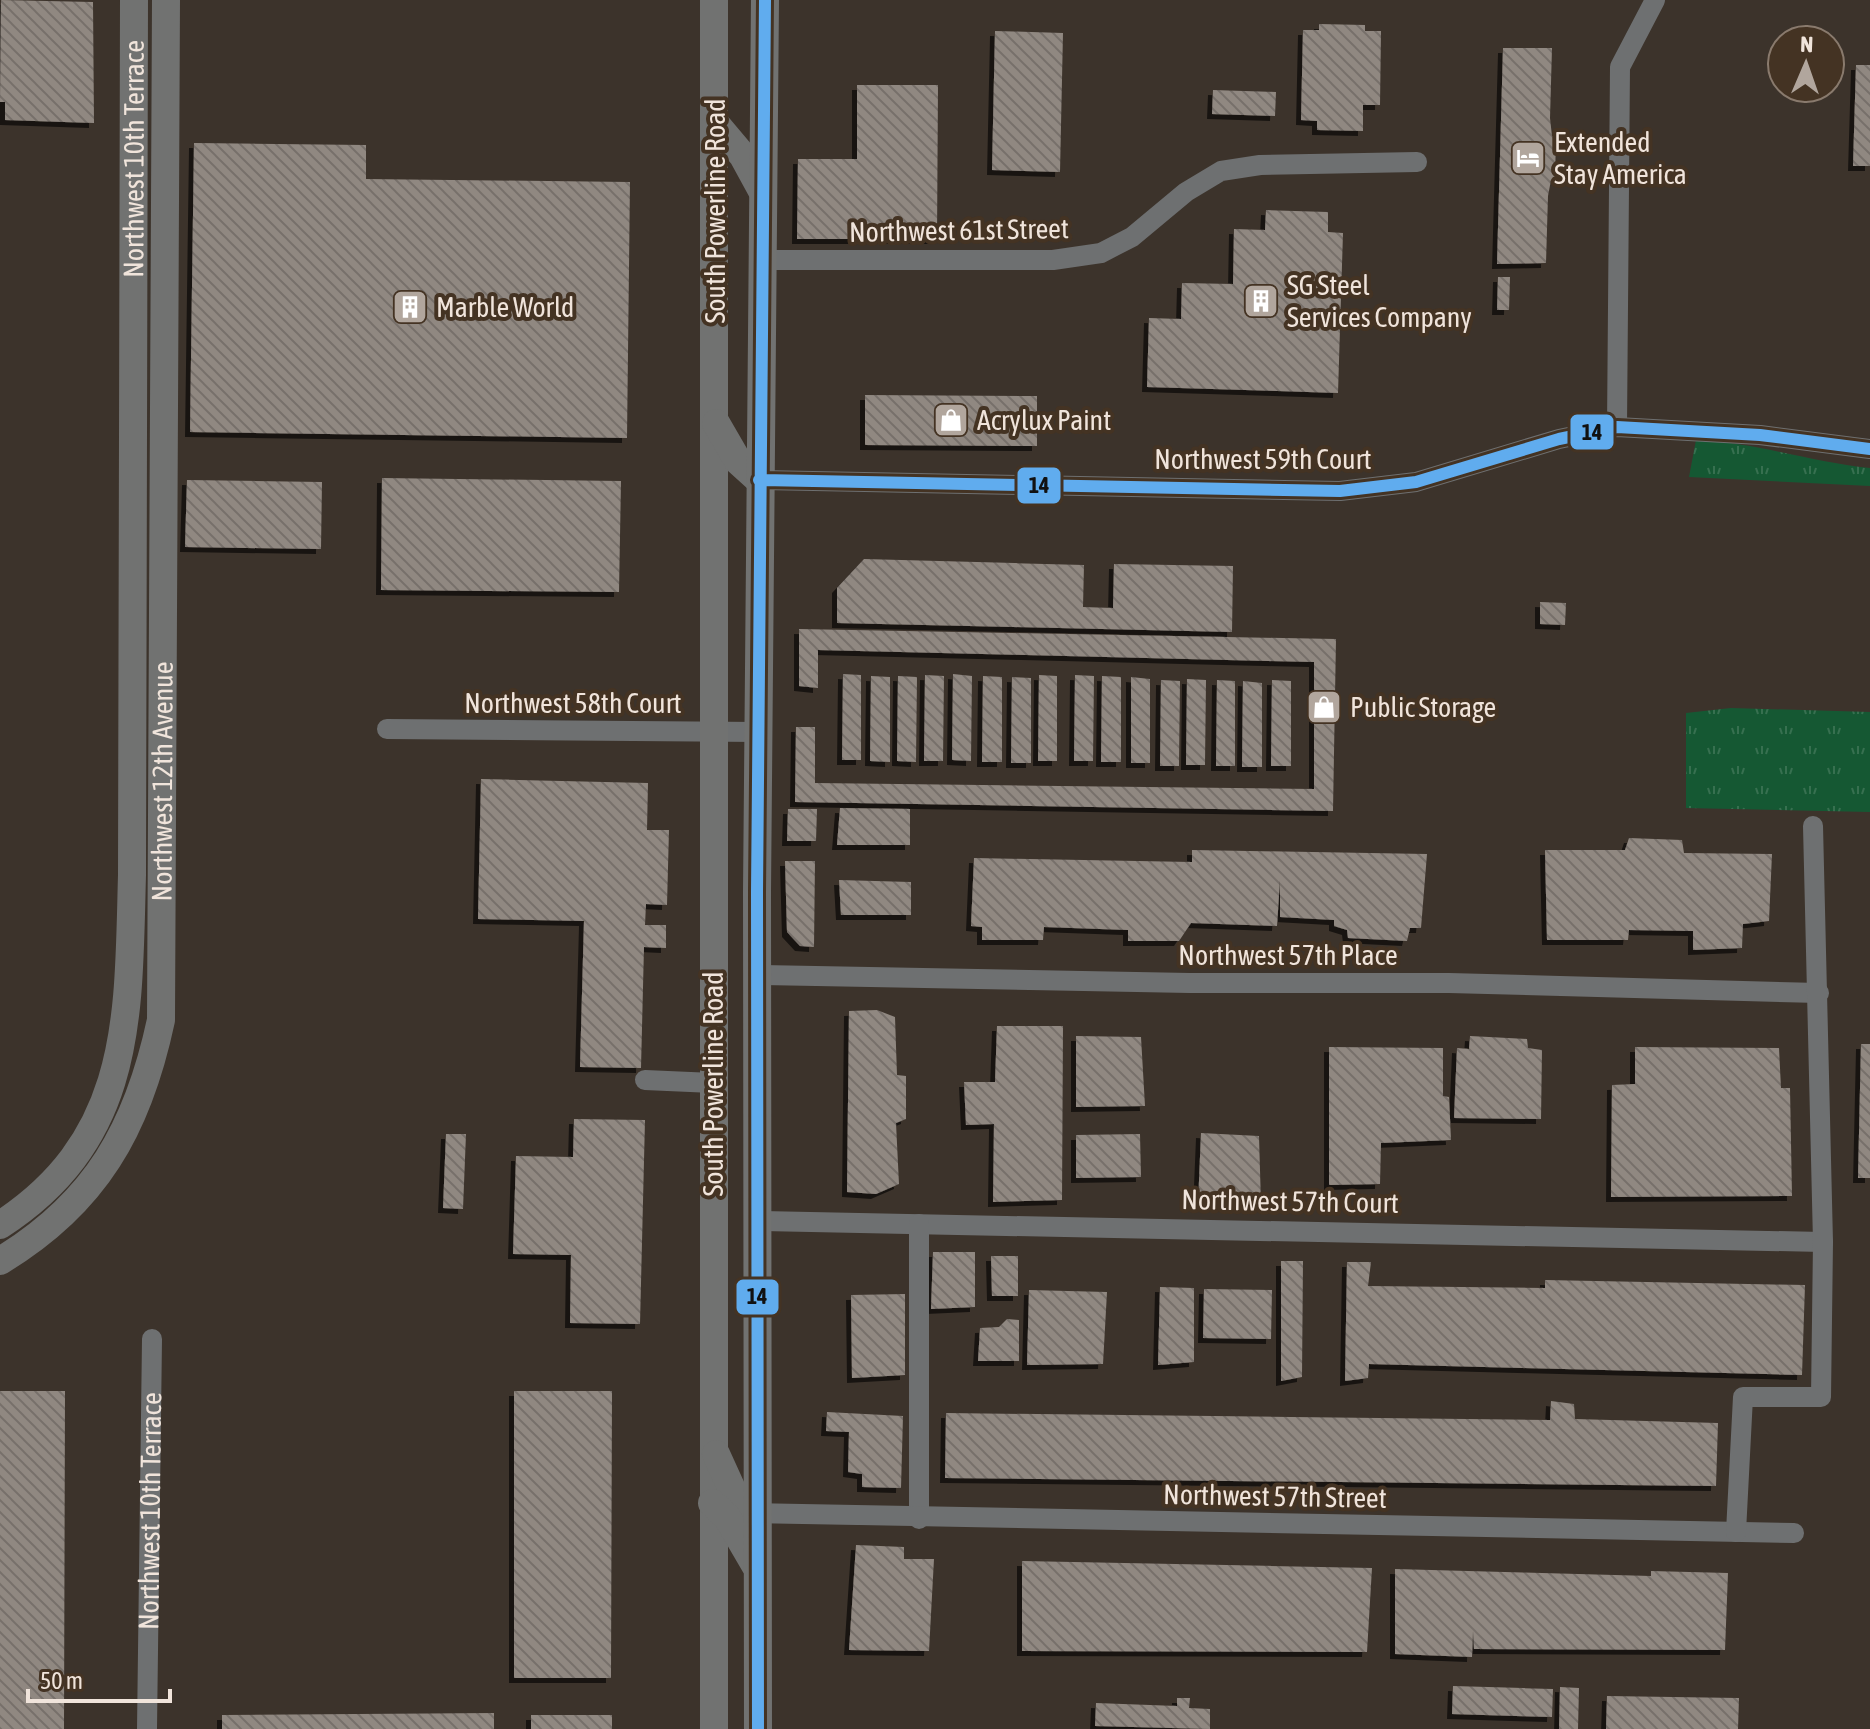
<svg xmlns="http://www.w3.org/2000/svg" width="1870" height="1729" viewBox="0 0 1870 1729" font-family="'Asap Condensed',sans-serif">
<defs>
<pattern id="grass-tufts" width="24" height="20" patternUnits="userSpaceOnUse" patternTransform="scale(2)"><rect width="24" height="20" fill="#155833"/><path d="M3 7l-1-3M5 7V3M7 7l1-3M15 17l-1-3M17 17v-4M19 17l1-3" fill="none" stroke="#377050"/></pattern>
<pattern id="building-back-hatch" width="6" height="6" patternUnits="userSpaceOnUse" patternTransform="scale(2)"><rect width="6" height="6" fill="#908881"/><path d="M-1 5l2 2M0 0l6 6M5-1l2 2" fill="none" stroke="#77706b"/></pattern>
<filter id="shadow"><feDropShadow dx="-5" dy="5" stdDeviation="0" flood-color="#0009"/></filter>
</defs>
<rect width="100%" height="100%" fill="#3c332b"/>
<path fill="url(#grass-tufts)" d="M 1696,440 C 1755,442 1811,462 1870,468 L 1870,486 L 1689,477 Z
M 1731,708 L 1870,712 L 1870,812 L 1686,808 L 1686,713 Z"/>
<path fill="url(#building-back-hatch)" filter="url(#shadow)" d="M 1,0 L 93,2 L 94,123 L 5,120 L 5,102 L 0,102 Z
M 1319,24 L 1365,25 L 1365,31 L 1381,31 L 1380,105 L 1363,105 L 1363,131 L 1317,130 L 1317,121 L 1301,120 L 1303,30 L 1319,30 Z
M 995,31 L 1063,33 L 1060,172 L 992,170 Z
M 1503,48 L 1552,48 L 1550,118 L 1552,136 L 1556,136 L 1555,180 L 1551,180 L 1548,196 L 1546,263 L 1497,264 Z
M 1856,65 L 1870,65 L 1870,166 L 1853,166 Z
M 857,85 L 938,85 L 937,239 L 797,239 L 798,159 L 857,159 Z
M 1213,90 L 1276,92 L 1275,116 L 1212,114 Z
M 194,143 L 366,145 L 366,179 L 630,182 L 627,438 L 190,432 Z
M 1266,210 L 1328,212 L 1328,232 L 1343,233 L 1338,393 L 1147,387 L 1149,318 L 1181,319 L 1182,283 L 1233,284 L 1234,229 L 1265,230 Z
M 1498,277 L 1510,277 L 1509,310 L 1497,310 Z
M 865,395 L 1037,396 L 1037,446 L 865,445 Z
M 382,478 L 621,481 L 619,592 L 381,590 Z
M 187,480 L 322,482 L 321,549 L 185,547 Z
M 864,559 L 1084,565 L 1083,607 L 1113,608 L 1114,564 L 1233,566 L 1232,632 L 837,623 L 837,588 Z
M 1540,602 L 1566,603 L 1565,625 L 1540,624 Z
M 799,629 L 1336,639 L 1333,811 L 795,802 L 796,727 L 815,727 L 815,783 L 1314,789 L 1314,662 L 818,650 L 818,688 L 799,686 Z
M 843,674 L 861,675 L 861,760 L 842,760 Z
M 953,674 L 972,676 L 971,761 L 952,760 Z
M 925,675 L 944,676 L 943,761 L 924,761 Z
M 1039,675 L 1057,676 L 1057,761 L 1038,761 Z
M 1075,675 L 1094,676 L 1093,761 L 1074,761 Z
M 871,676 L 890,677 L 890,762 L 870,761 Z
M 898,676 L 917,677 L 916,762 L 897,761 Z
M 983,676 L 1002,677 L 1002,762 L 982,762 Z
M 1102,676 L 1121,677 L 1121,762 L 1101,762 Z
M 1012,677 L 1031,678 L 1031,763 L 1011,763 Z
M 1131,677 L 1150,679 L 1150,763 L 1131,763 Z
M 1187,679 L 1206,680 L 1205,765 L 1186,765 Z
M 1161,680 L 1180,681 L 1179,766 L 1160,766 Z
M 1217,680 L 1235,681 L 1235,766 L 1216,766 Z
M 1272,680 L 1291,681 L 1291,766 L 1271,766 Z
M 1243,681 L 1262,683 L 1262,767 L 1242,767 Z
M 481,779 L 648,783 L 647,830 L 669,830 L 667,905 L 646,904 L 645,925 L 666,925 L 666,948 L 644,947 L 641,1068 L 580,1067 L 584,921 L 478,919 Z
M 840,808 L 910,809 L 910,845 L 837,845 Z
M 788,809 L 817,809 L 816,841 L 787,841 Z
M 1629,838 L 1682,840 L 1684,853 L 1772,854 L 1769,921 L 1743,924 L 1742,948 L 1693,950 L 1693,931 L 1629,930 L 1628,940 L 1547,940 L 1545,850 L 1625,850 Z
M 1192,850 L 1427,854 L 1421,928 L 1410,928 L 1407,941 L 1348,938 L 1347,930 L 1334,926 L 1334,920 L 1280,917 L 1280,880 L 1277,926 L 1191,923 L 1179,941 L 1128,941 L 1128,930 L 1044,927 L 1043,940 L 982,940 L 982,927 L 971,926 L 974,858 L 1192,862 Z
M 785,861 L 815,861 L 814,947 L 800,946 L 787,932 Z
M 839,880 L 911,882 L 911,915 L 841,915 Z
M 877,1010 L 895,1017 L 897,1075 L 906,1076 L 906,1119 L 896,1123 L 899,1184 L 876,1194 L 847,1192 L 849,1011 Z
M 997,1026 L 1063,1026 L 1062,1200 L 993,1202 L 994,1124 L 966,1125 L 964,1082 L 995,1082 Z
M 1076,1036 L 1141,1037 L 1145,1106 L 1076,1107 Z
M 1470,1036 L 1527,1039 L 1528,1048 L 1542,1050 L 1541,1119 L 1454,1118 L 1457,1048 L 1469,1049 Z
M 1861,1044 L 1870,1044 L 1870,1178 L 1858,1178 Z
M 1329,1047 L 1443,1048 L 1443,1096 L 1449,1097 L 1451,1140 L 1381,1143 L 1380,1184 L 1329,1185 Z
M 1635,1047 L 1779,1048 L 1781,1088 L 1790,1088 L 1792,1196 L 1611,1197 L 1612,1085 L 1635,1084 Z
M 574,1119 L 645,1120 L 640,1324 L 570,1323 L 571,1255 L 513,1254 L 516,1156 L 573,1157 Z
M 1201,1133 L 1259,1136 L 1261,1204 L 1198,1205 Z
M 446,1134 L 466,1134 L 463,1209 L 443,1208 Z
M 1140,1134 L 1141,1177 L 1076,1178 L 1076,1135 Z
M 933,1252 L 975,1252 L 975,1307 L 931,1309 Z
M 991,1256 L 1018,1256 L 1018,1296 L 992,1296 Z
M 1281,1261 L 1303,1261 L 1302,1377 L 1281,1381 Z
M 1347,1262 L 1371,1262 L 1368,1286 L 1545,1288 L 1545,1280 L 1805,1285 L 1802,1375 L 1369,1364 L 1368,1378 L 1345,1381 Z
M 1160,1287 L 1194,1288 L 1194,1362 L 1158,1365 Z
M 1204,1289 L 1272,1290 L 1271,1339 L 1203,1338 Z
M 1029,1290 L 1107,1292 L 1103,1364 L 1027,1365 Z
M 905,1294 L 905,1375 L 852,1378 L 851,1295 Z
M 1007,1319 L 1019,1320 L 1019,1361 L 978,1361 L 980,1328 L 999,1327 Z
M 0,1391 L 65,1391 L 64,1729 L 0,1729 Z
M 514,1391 L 612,1391 L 611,1678 L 514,1678 Z
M 1551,1401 L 1574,1404 L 1575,1419 L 1718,1423 L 1716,1486 L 945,1478 L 946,1413 L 1550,1420 Z
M 827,1412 L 903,1416 L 901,1488 L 862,1487 L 862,1474 L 848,1472 L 849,1432 L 826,1431 Z
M 856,1545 L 904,1547 L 904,1559 L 934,1559 L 929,1651 L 849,1650 Z
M 1022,1561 L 1372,1568 L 1367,1652 L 1022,1651 Z
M 1395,1569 L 1651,1576 L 1651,1571 L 1728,1573 L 1725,1650 L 1474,1649 L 1473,1631 L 1472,1657 L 1395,1654 Z
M 1453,1686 L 1553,1689 L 1552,1717 L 1452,1714 Z
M 1560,1687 L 1579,1688 L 1578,1729 L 1559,1729 Z
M 1607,1696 L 1739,1698 L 1738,1729 L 1606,1729 Z
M 1177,1698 L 1190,1698 L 1189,1708 L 1210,1709 L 1210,1729 L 1095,1726 L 1096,1703 L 1177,1706 Z
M 494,1713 L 494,1729 L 222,1729 L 222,1715 Z
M 531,1715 L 612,1715 L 612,1729 L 531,1729 Z"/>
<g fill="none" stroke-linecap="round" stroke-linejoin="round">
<g stroke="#6e7071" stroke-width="20">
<path d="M 763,260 L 1053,260 L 1101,253 L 1132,237 L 1186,192 L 1221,171 L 1260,165 L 1417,162"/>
<path d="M 1617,427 L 1620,67 L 1655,0"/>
<path d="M 759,480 L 1340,491 L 1416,482 L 1559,439 L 1617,427 L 1760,435 L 1870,449"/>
<path d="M 387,729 L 759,732"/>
<path d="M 757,975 L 1190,983 L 1449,983 L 1819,993"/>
<path d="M 645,1080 L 713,1083"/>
<path d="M 757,1221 L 1823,1242"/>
<path d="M 919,1224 L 919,1519"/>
<path d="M 755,1513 L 1794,1533"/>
<path d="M 1736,1532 L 1743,1397 L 1821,1397 L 1823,1242 L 1813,826"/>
<path id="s1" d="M 147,1729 L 152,1339"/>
</g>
<g stroke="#717271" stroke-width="28">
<path d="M 714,0 L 714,1729"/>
<path d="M 716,124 L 743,156 L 761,189"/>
<path d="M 716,423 L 738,461 L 759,480"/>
<path id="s2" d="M 0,1225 C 134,1138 128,1016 132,875 L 134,0"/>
<path id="s3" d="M 0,1261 C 96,1203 138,1128 161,1020 L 166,0"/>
<path d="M 716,1454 L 736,1498 L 755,1513"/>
<path d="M 712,1503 L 727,1517 L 755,1565"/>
<path d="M 758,1729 L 757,892 L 765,0"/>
</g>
<g stroke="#443323" stroke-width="18">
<path id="bus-1" d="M 759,480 L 1340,491 L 1416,482 L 1559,439 L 1617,427 L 1760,435 L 1870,449
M 758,1729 L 757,892 L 765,0"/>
</g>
<use href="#bus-1" stroke="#60acee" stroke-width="12"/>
</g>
<defs>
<g id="hotel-square" transform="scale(1.8)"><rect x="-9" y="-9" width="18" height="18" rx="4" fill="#b1a69d" stroke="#443323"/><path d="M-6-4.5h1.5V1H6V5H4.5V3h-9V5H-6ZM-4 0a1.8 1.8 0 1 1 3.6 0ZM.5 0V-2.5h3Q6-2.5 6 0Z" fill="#fff"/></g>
<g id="building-square" transform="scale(1.8)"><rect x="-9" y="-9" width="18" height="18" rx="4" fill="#b1a69d" stroke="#443323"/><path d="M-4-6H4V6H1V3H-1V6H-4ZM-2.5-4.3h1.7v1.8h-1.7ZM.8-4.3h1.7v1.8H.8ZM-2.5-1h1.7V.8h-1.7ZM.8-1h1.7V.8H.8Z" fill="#fff"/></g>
<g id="shop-square" transform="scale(1.8)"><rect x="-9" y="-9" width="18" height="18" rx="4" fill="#b1a69d" stroke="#443323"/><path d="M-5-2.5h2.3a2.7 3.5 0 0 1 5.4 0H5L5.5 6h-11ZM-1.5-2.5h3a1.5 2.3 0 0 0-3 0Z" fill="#fff"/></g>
</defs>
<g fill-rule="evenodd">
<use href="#hotel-square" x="1528" y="158"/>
<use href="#building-square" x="1261" y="301"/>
<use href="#building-square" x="410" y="307"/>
<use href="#shop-square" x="951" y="420"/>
<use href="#shop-square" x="1324" y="707"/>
</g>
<g text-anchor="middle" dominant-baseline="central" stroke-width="8" stroke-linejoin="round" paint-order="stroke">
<g font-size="28" fill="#f0e4db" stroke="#443323" text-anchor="start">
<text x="1554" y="142">Extended<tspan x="1554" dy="32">Stay America</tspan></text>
<text x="1287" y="285">SG Steel<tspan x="1287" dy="32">Services Company</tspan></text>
<text x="436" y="307">Marble World</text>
<text x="977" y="420">Acrylux Paint</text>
<text x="1350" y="707">Public Storage</text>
</g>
<g font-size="28" fill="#f0e4db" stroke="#443323">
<text stroke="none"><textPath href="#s2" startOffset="1110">Northwest 10th Terrace</textPath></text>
<text transform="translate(715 211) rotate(-90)">South Powerline Road</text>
<text transform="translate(959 230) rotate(-1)">Northwest 61st Street</text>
<text x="1263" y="459">Northwest 59th Court</text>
<text x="573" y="703">Northwest 58th Court</text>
<text stroke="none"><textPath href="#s3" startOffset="538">Northwest 12th Avenue</textPath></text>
<text x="1288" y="955">Northwest 57th Place</text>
<text transform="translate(713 1084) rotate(-90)">South Powerline Road</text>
<text transform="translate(1290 1201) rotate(1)">Northwest 57th Court</text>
<text transform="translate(1275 1496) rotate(1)">Northwest 57th Street</text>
<text stroke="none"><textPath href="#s1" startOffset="218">Northwest 10th Terrace</textPath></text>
</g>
</g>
<g stroke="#443323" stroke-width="3">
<rect x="1569" y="413" width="46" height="38" rx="8" fill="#60acee"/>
<rect x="1016" y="466" width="46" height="39" rx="8" fill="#60acee"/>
<rect x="735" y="1278" width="45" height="38" rx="8" fill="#60acee"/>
</g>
<g font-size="22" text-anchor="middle" font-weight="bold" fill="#111">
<text x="1592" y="440">14</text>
<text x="1039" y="493">14</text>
<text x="757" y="1304">14</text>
</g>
<g transform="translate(1806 64) rotate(2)"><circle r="38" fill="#443323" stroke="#897a6d" stroke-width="2"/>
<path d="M0-6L14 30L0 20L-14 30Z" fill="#b1a69d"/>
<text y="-12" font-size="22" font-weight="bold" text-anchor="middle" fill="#f0e4db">N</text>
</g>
<path d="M28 1689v12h142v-12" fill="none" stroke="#f0e4db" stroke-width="4"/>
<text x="40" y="1689" font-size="24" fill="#f0e4db" stroke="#443323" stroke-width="6" paint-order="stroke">50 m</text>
</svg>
